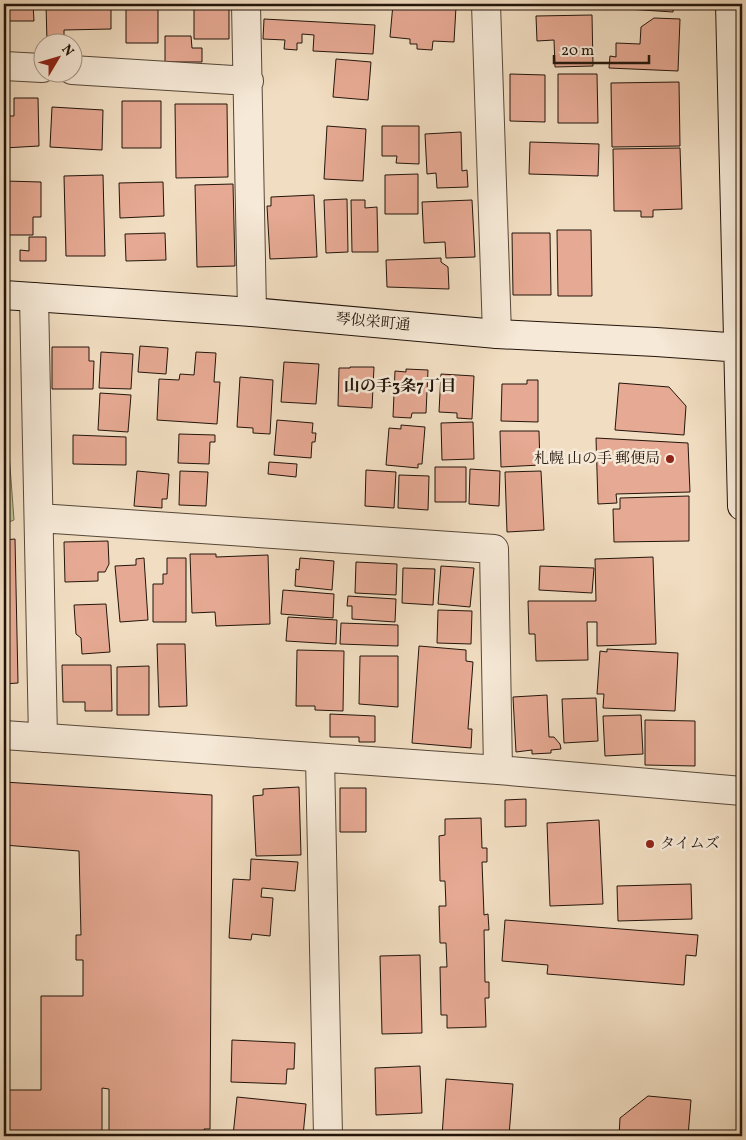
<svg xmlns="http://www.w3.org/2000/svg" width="746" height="1140" viewBox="0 0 746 1140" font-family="Vollkorn,'Noto Serif JP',serif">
<rect width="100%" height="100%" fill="#f1ddc1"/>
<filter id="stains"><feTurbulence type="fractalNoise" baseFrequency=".004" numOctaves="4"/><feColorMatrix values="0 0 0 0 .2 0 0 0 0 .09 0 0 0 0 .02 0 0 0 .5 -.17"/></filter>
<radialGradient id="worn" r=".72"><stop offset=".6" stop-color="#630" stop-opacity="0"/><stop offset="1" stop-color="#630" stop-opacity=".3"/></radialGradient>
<path fill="#bcc091" stroke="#706a4e" d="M 4,386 L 14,520 L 4,524 Z"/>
<path fill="#e6a993" stroke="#23150b" d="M 4,4 L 33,4 L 34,21 L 4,21 Z
M 46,4 L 111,4 L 111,29 L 64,30 L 64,42 L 47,42 Z
M 126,4 L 158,4 L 158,43 L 126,43 Z
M 194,4 L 229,4 L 229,39 L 194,39 Z
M 393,4 L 456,7 L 454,42 L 433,41 L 432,50 L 417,49 L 417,44 L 410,44 L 410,39 L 390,37 Z
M 581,4 L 674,4 L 673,12 L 581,6 Z
M 592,15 L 593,66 L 555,67 L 554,40 L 537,41 L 536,16 Z
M 654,18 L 680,19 L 678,71 L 609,68 L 610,56 L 616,57 L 616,43 L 640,44 L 641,27 Z
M 264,19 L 375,25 L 373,54 L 313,51 L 314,35 L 302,34 L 302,43 L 297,43 L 297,50 L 284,49 L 285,40 L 263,39 Z
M 165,36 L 191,36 L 192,48 L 202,48 L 202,62 L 165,62 Z
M 336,59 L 371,62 L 368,100 L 333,97 Z
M 510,74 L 545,75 L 545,122 L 510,121 Z
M 558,74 L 597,74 L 598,123 L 558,123 Z
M 679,82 L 680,146 L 612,147 L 611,83 Z
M 14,98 L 38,98 L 39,146 L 4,148 L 4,116 L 14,116 Z
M 122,101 L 161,101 L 161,148 L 122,148 Z
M 175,104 L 227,104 L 228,177 L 176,178 Z
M 52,107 L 103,110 L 102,150 L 50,147 Z
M 327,126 L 366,129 L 363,181 L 324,179 Z
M 382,126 L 419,126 L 419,164 L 396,163 L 397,156 L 382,156 Z
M 461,132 L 462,171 L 467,170 L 468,187 L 437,188 L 436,173 L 427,174 L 425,134 Z
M 530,142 L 599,144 L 598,176 L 529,174 Z
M 680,148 L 682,209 L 653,210 L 653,217 L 641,217 L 641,211 L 614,211 L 613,149 Z
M 418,174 L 418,214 L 385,214 L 385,175 Z
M 103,175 L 105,256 L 66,256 L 64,176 Z
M 4,181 L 41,182 L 41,217 L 33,217 L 33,235 L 4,235 Z
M 163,182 L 164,216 L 120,218 L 119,183 Z
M 233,184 L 235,266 L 197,267 L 195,185 Z
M 314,195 L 317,257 L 270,259 L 267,206 L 271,206 L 271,197 Z
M 347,199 L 348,252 L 326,253 L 324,200 Z
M 351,200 L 365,200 L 365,208 L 377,207 L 378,252 L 352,252 Z
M 472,200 L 475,257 L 446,258 L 445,242 L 424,243 L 422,202 Z
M 557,230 L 591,230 L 592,296 L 558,296 Z
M 165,233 L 166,260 L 126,261 L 125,234 Z
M 512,233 L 550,233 L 551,295 L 513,295 Z
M 29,237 L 46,237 L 46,261 L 20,261 L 20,250 L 29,251 Z
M 441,258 L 441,262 L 448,267 L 449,289 L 387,287 L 386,260 Z
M 140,346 L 168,348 L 166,374 L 138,372 Z
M 52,347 L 89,347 L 89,361 L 94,361 L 93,389 L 52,389 Z
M 101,352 L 133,354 L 131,389 L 99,388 Z
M 196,352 L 216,353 L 214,382 L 220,382 L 217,424 L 157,420 L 159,379 L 179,380 L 180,374 L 194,375 Z
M 284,362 L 319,364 L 316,404 L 281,402 Z
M 350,367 L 374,367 L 372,408 L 338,406 L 339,368 L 350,368 Z
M 406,369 L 428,370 L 426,413 L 412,413 L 411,418 L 393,417 L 395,371 L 406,372 Z
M 441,374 L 474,376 L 472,419 L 457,418 L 457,413 L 439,412 Z
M 240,377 L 273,380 L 270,434 L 253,433 L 253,428 L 237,427 Z
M 527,380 L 538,380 L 538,422 L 501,421 L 502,384 L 527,384 Z
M 619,383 L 669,387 L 686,406 L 684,435 L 615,430 Z
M 100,393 L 131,395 L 128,432 L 98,430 Z
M 277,420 L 313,423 L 312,433 L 316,433 L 315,442 L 312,442 L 311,458 L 274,455 Z
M 473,422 L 474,459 L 442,460 L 441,423 Z
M 401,425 L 425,427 L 422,464 L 418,464 L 418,468 L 386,465 L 389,428 L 401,429 Z
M 500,431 L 539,431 L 540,465 L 501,467 Z
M 179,434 L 215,435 L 215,442 L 210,442 L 209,464 L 178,463 Z
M 73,435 L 126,437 L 126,465 L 73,464 Z
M 596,438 L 688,443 L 690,492 L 616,494 L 617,503 L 598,504 Z
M 269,462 L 297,464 L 296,477 L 268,474 Z
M 435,467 L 466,467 L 466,502 L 435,502 Z
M 470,469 L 500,471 L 499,506 L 469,504 Z
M 366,470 L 396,472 L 394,508 L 365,506 Z
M 137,471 L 169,474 L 167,499 L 162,499 L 162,508 L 134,506 Z
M 180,471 L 208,472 L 206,506 L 179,505 Z
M 541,471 L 544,530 L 507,532 L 505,472 Z
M 399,475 L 429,476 L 428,510 L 398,508 Z
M 689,496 L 689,541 L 614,542 L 613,509 L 620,509 L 620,498 Z
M 15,539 L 18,683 L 4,684 L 4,540 Z
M 108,541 L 109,564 L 105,572 L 98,572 L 98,581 L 65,582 L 64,542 Z
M 190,554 L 216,554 L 216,557 L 268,555 L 270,624 L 216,626 L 215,612 L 192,613 Z
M 653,557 L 656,644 L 597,646 L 597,622 L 587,622 L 588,660 L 536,661 L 535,634 L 529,634 L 528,601 L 596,601 L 595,559 Z
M 144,558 L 148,620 L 120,622 L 115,566 L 136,565 L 136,559 Z
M 167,558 L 186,558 L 186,622 L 153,622 L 153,584 L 163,584 L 163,574 L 167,574 Z
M 300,558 L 334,561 L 332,590 L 295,586 L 296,569 L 299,570 Z
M 356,562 L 397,564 L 396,595 L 355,593 Z
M 441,566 L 474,568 L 470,607 L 438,604 Z
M 540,566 L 594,568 L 592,593 L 539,590 Z
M 403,568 L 435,569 L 433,605 L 402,603 Z
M 283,590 L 334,594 L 333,618 L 281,614 Z
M 348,596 L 396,599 L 395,622 L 352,619 L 352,606 L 347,606 Z
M 106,604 L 110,652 L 82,654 L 81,638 L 76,634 L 74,605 Z
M 438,610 L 472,611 L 471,644 L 437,643 Z
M 288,617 L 337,620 L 336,644 L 286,641 Z
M 341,623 L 398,625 L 398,646 L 340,644 Z
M 157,644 L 185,644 L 187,706 L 159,707 Z
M 419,646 L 466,650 L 466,661 L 473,662 L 468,729 L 472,729 L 471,748 L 412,743 Z
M 607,649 L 678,653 L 675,711 L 603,708 L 604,694 L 597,694 L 600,651 L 607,652 Z
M 297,650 L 344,651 L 343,711 L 315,710 L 315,706 L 296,706 Z
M 360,656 L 398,656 L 398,707 L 359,704 Z
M 62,665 L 111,665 L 112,711 L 85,711 L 85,702 L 63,702 Z
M 149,666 L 149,715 L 117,715 L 117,667 Z
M 547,695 L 549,737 L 554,737 L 560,744 L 561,749 L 551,750 L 551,753 L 532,754 L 532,750 L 516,752 L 513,697 Z
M 596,698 L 598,741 L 564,743 L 562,699 Z
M 330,714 L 375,716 L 375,742 L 359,742 L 359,737 L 330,737 Z
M 641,715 L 643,754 L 605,756 L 603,716 Z
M 645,720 L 695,721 L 695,766 L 645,765 Z
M 4,782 L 212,795 L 210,1129 L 204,1129 L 204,1136 L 189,1136 L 189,1133 L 109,1133 L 109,1089 L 102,1088 L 102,1136 L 4,1136 L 4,1090 L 41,1090 L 41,996 L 83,996 L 83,960 L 76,960 L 76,935 L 81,935 L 79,851 L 4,845 Z
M 299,787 L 301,855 L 256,856 L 253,796 L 263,795 L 263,789 Z
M 340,788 L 366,788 L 366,832 L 340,832 Z
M 526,799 L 526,826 L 505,827 L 505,800 Z
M 481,818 L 482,848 L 487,848 L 487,862 L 482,862 L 484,915 L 488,914 L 489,930 L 484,930 L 485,982 L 489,982 L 489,998 L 485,998 L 486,1027 L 447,1028 L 447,1015 L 441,1015 L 440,967 L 447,967 L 446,943 L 440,943 L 439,906 L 446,906 L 445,881 L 440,881 L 439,836 L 445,835 L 445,819 Z
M 599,820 L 603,904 L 550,906 L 547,823 Z
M 251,859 L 298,862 L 295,891 L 262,888 L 261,897 L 273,898 L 270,936 L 252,934 L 251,940 L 229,938 L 233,879 L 250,880 Z
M 691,884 L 692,919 L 618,921 L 617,886 Z
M 505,920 L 698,935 L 696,956 L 686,955 L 684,985 L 547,974 L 548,965 L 502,961 Z
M 420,955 L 422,1033 L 382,1034 L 380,956 Z
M 232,1040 L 295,1043 L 294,1069 L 287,1069 L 286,1084 L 231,1082 Z
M 420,1066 L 422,1113 L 376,1115 L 375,1068 Z
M 446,1079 L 513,1084 L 509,1136 L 442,1136 Z
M 648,1096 L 691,1100 L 688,1136 L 619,1136 L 620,1118 Z
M 237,1097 L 306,1104 L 303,1136 L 233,1136 Z"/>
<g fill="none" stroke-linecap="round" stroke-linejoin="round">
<g stroke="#564738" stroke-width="30">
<path id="street" d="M 246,4 L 252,312
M 486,4 L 497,334
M 4,66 L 42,68
M 72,70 L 249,81
M 34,297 L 43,738
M 39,518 L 494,549 L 498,770
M 4,735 L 498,770 L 742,791
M 320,758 L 328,1136"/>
</g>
<g stroke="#23150b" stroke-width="30">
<path id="secondary" d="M 730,4 L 742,506
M 4,295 L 252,312 L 497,334 L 656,342 L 742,348"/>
</g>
<use href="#street" stroke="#f6e9d7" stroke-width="28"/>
<use href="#secondary" stroke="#f6e9d7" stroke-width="28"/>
</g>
<g fill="#8f2418" stroke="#f6e9d7" stroke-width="2">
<circle cx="670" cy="459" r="5"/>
<circle cx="650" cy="844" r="5"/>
</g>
<g text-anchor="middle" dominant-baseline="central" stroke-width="5" stroke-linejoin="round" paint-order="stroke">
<g font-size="15" fill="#23150b" stroke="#f6e9d7">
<text transform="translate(373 323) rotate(5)">琴似栄町通</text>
</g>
<g font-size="15" fill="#23150b" stroke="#f6e9d7" text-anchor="end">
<text x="660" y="459">札幌 山の手 郵便局</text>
<text x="660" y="844" text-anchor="start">タイムズ</text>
</g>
<g font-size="16" font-weight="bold" fill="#23150b" stroke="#f6e9d7">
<text x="400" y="387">山の手3条7丁目</text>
</g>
</g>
<rect width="746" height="1140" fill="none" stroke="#f1ddc1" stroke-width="20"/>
<rect x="5" y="5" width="736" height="1130" fill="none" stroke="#23150b" stroke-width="2.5"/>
<rect x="10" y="10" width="726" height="1120" fill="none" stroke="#23150b"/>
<g transform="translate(58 58) rotate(52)"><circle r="24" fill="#f6e9d7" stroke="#a29485"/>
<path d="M0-4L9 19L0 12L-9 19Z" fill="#8f2418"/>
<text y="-8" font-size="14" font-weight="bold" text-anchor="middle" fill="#23150b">N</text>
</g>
<path d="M554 55v8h95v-8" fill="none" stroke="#23150b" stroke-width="2.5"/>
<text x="561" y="55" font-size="15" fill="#23150b" stroke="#f6e9d7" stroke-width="4" paint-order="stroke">20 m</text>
<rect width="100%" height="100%" filter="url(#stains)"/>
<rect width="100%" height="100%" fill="url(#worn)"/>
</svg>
